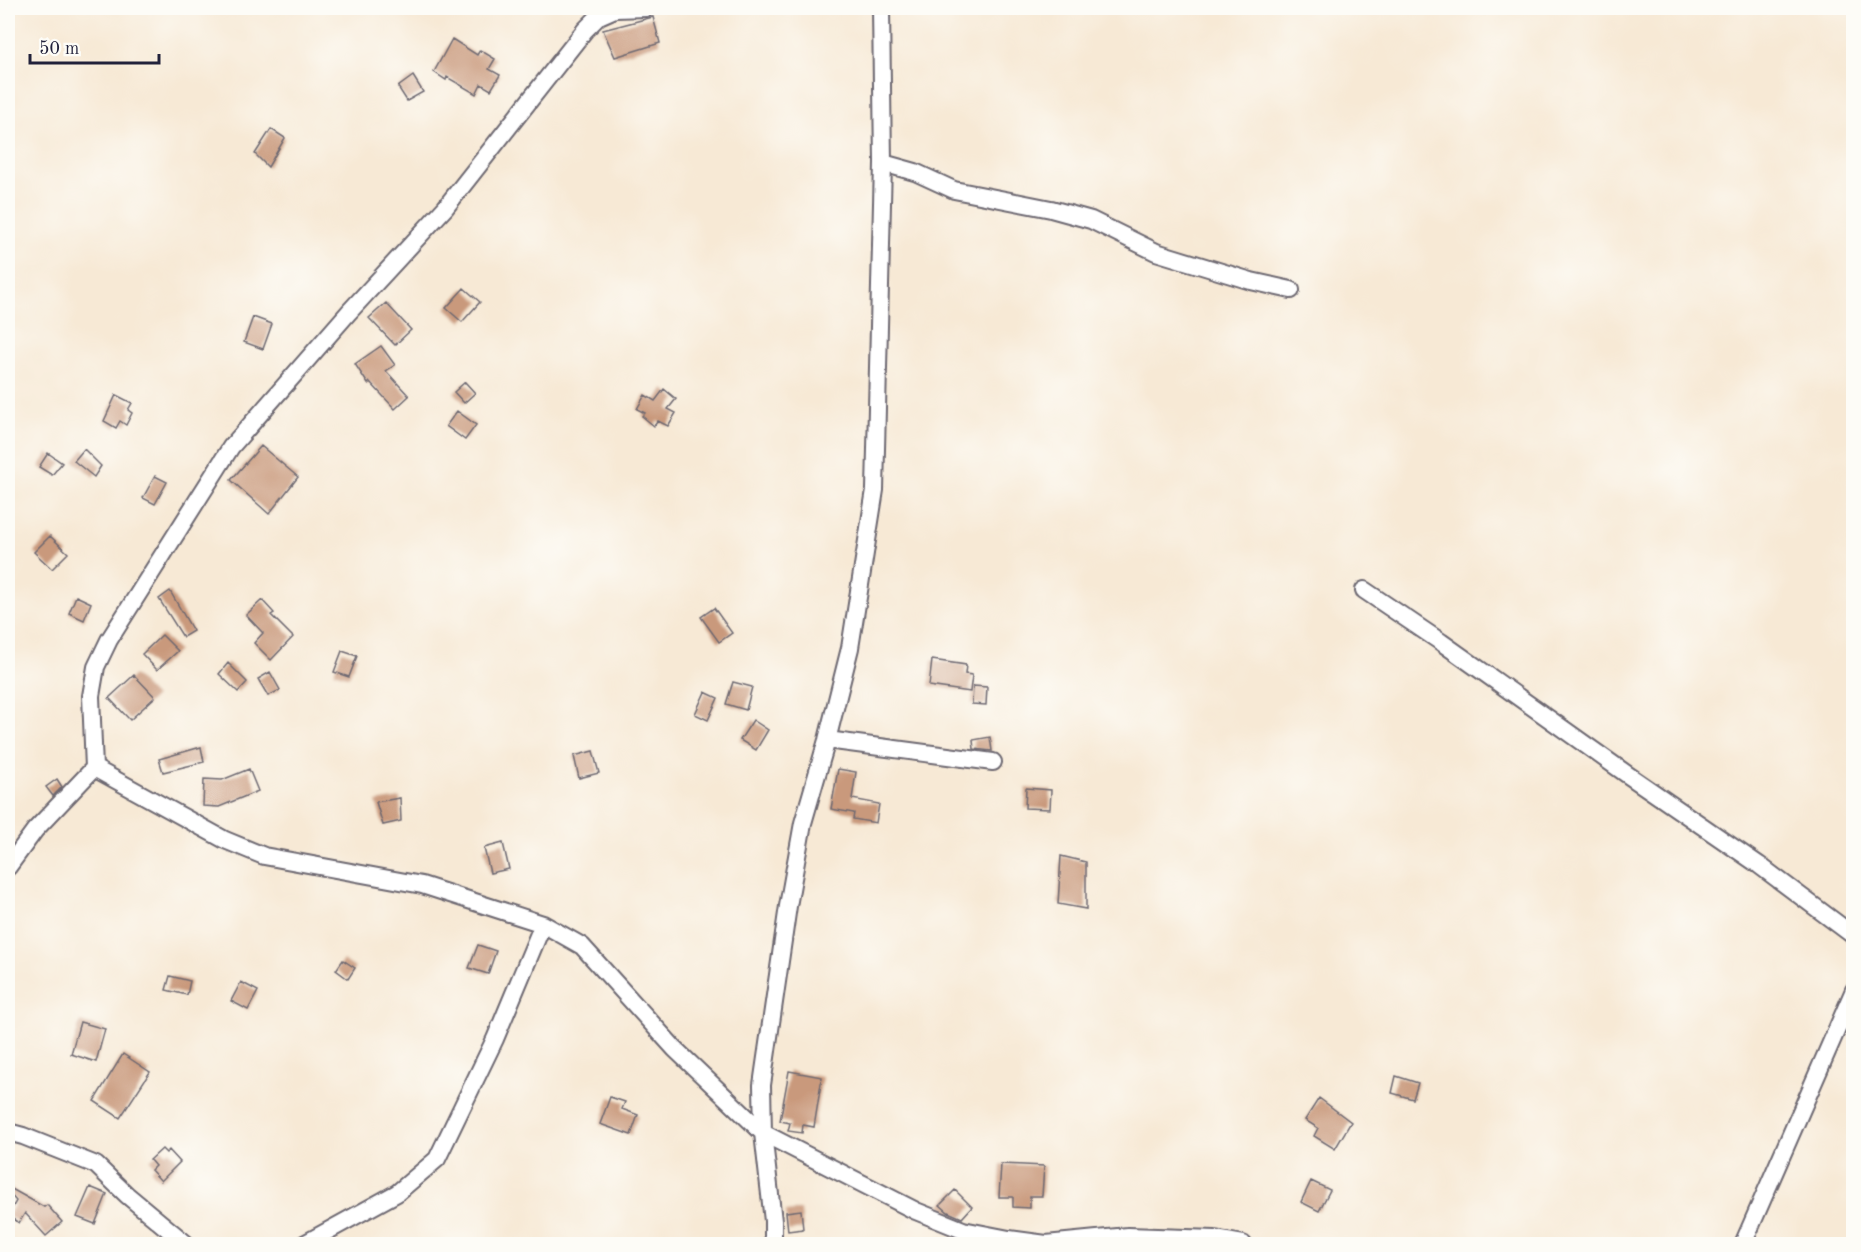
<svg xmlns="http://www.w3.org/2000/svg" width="1861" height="1252" viewBox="0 0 1861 1252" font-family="'Old Standard TT',serif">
<rect width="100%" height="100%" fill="#fdfcf7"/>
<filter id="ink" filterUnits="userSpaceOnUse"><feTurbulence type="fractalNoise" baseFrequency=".0167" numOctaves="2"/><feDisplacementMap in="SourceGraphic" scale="12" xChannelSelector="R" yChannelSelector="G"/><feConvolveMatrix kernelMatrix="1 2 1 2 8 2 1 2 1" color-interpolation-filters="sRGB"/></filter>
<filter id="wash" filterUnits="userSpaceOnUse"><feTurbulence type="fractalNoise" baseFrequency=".008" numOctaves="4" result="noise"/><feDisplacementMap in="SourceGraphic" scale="24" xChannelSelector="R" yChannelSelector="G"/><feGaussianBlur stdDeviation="1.35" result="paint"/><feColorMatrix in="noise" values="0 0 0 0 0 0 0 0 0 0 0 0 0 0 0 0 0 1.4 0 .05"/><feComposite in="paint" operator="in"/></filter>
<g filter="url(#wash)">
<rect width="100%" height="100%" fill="#f7e9d5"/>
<g id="blocks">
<path fill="#c9997c" d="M 653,17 L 660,43 L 615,57 L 603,30 Z
M 452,39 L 477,55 L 480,50 L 495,59 L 489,69 L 500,75 L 491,90 L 481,84 L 476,94 L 447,77 L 446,80 L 434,72 Z
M 413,76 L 423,92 L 407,101 L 398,87 Z
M 271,129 L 285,138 L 268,167 L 255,154 Z
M 464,288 L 480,302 L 462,322 L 446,308 Z
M 386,303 L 411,330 L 395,345 L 369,318 Z
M 253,317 L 272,324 L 263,349 L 244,342 Z
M 381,346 L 395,365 L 386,371 L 409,396 L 395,409 L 370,382 L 368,384 L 355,364 Z
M 465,382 L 475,393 L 464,403 L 454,392 Z
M 664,389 L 676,399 L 668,409 L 676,413 L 668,426 L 658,421 L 654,426 L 642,416 L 645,413 L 637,409 L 645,395 L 655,401 Z
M 116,395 L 132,403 L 128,410 L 132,413 L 126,425 L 120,421 L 116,428 L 104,421 Z
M 457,411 L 476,425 L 465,440 L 446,426 Z
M 261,446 L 298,477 L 269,514 L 231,480 Z
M 84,449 L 101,466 L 94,477 L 74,461 Z
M 48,453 L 62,463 L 52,475 L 39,467 Z
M 155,476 L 167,482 L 155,504 L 143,498 Z
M 50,536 L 68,553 L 52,569 L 34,552 Z
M 170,591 L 193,631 L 183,637 L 159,599 Z
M 76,596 L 91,603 L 84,620 L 69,613 Z
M 262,600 L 274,613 L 271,615 L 293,637 L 271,660 L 254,643 L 263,633 L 246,615 Z
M 714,608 L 732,633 L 719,642 L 701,617 Z
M 162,635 L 178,651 L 157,670 L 142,654 Z
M 342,651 L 357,656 L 349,677 L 334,672 Z
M 932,660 L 966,665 L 965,674 L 972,675 L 970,692 L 929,686 Z
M 228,663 L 247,682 L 238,692 L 219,674 Z
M 270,672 L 280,690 L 268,696 L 258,679 Z
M 134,675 L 155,697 L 130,720 L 109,698 Z
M 733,682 L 752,687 L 746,710 L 726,704 Z
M 973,686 L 987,687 L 986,705 L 972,704 Z
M 705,692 L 718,698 L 708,720 L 695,714 Z
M 753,720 L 768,730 L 756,750 L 740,740 Z
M 990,737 L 992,751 L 974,749 L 973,740 Z
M 201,747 L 204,762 L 163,772 L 159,759 Z
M 593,751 L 599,773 L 579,778 L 574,756 Z
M 249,769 L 258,791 L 219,807 L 203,806 L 204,779 L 222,780 Z
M 838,769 L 856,772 L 852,799 L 879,804 L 876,823 L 853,819 L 854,813 L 831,809 Z
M 57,779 L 62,787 L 53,796 L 46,787 Z
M 1026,788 L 1051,790 L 1050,809 L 1025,808 Z
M 400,798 L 401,821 L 383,825 L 376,802 Z
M 503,843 L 509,869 L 490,873 L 484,848 Z
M 1061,856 L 1086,862 L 1086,909 L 1058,904 Z
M 478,945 L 496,951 L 488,974 L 469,968 Z
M 343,960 L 355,968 L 348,979 L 336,970 Z
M 170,976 L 190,981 L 187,995 L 166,990 Z
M 241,982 L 258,991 L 248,1010 L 231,1001 Z
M 80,1022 L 105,1029 L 96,1062 L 71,1054 Z
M 123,1054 L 150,1072 L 120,1118 L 94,1101 Z
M 789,1071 L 822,1077 L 814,1127 L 803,1125 L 802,1133 L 788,1131 L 790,1123 L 780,1121 Z
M 1396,1076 L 1418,1083 L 1413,1099 L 1392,1093 Z
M 610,1097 L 625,1102 L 622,1109 L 638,1115 L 631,1135 L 600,1124 Z
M 1319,1098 L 1351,1122 L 1335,1149 L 1314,1136 L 1318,1128 L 1305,1120 Z
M 162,1149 L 166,1153 L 169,1150 L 180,1162 L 161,1181 L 151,1170 L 155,1166 L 150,1160 Z
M 1001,1164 L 1044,1166 L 1042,1196 L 1030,1196 L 1030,1208 L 1013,1207 L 1013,1197 L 999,1197 Z
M 1311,1181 L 1330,1190 L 1319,1211 L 1301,1202 Z
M 8,1187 L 44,1207 L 47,1205 L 62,1222 L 46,1236 L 25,1213 L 19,1223 L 8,1216 L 16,1201 L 8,1192 Z
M 90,1187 L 107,1194 L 95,1224 L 77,1217 Z
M 955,1190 L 972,1207 L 962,1218 L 948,1212 L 940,1205 Z
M 801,1210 L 803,1229 L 788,1231 L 786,1212 Z"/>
</g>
</g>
<g filter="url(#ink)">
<use href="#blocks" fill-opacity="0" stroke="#6d6871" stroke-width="1.5"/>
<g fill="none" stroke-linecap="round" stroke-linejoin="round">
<g stroke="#6d6871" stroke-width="20">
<path id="minor" d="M 883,163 L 915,172 L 954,190 L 1051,209 L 1091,220 L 1156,252 L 1251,281 L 1291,290
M 1364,590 L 1441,642 L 1628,775 L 1759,865 L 1854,936
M 827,740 L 993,762
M 94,768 L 91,696 L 96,667 L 109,640 L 231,447 L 349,312 L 445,208 L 585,30 L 599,16 L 615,9 L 646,8
M 8,867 L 35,830 L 94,768 L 225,840 L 264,856 L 422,885 L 543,924 L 582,946 L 675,1049 L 763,1133 L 916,1211 L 963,1230 L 1009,1239 L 1046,1244 L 1128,1236 L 1215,1239 L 1243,1244
M 8,1132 L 23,1136 L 96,1165 L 127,1195 L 186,1244
M 304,1244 L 397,1193 L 437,1159 L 495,1039 L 543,924
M 773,1244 L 773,1221 L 763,1133 L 762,1085 L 788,906 L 803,823 L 827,740 L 850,648 L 875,490 L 883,163 L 881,8
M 1743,1244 L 1854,990"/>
</g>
<use href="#minor" stroke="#fff" stroke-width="16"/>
</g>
</g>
<rect width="1861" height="1252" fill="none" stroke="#fdfcf7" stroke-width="30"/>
<path d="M30 54v9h129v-9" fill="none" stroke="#22223b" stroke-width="3"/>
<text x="39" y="54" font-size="18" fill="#22223b" stroke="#fdfcf7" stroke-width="4.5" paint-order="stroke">50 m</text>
</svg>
